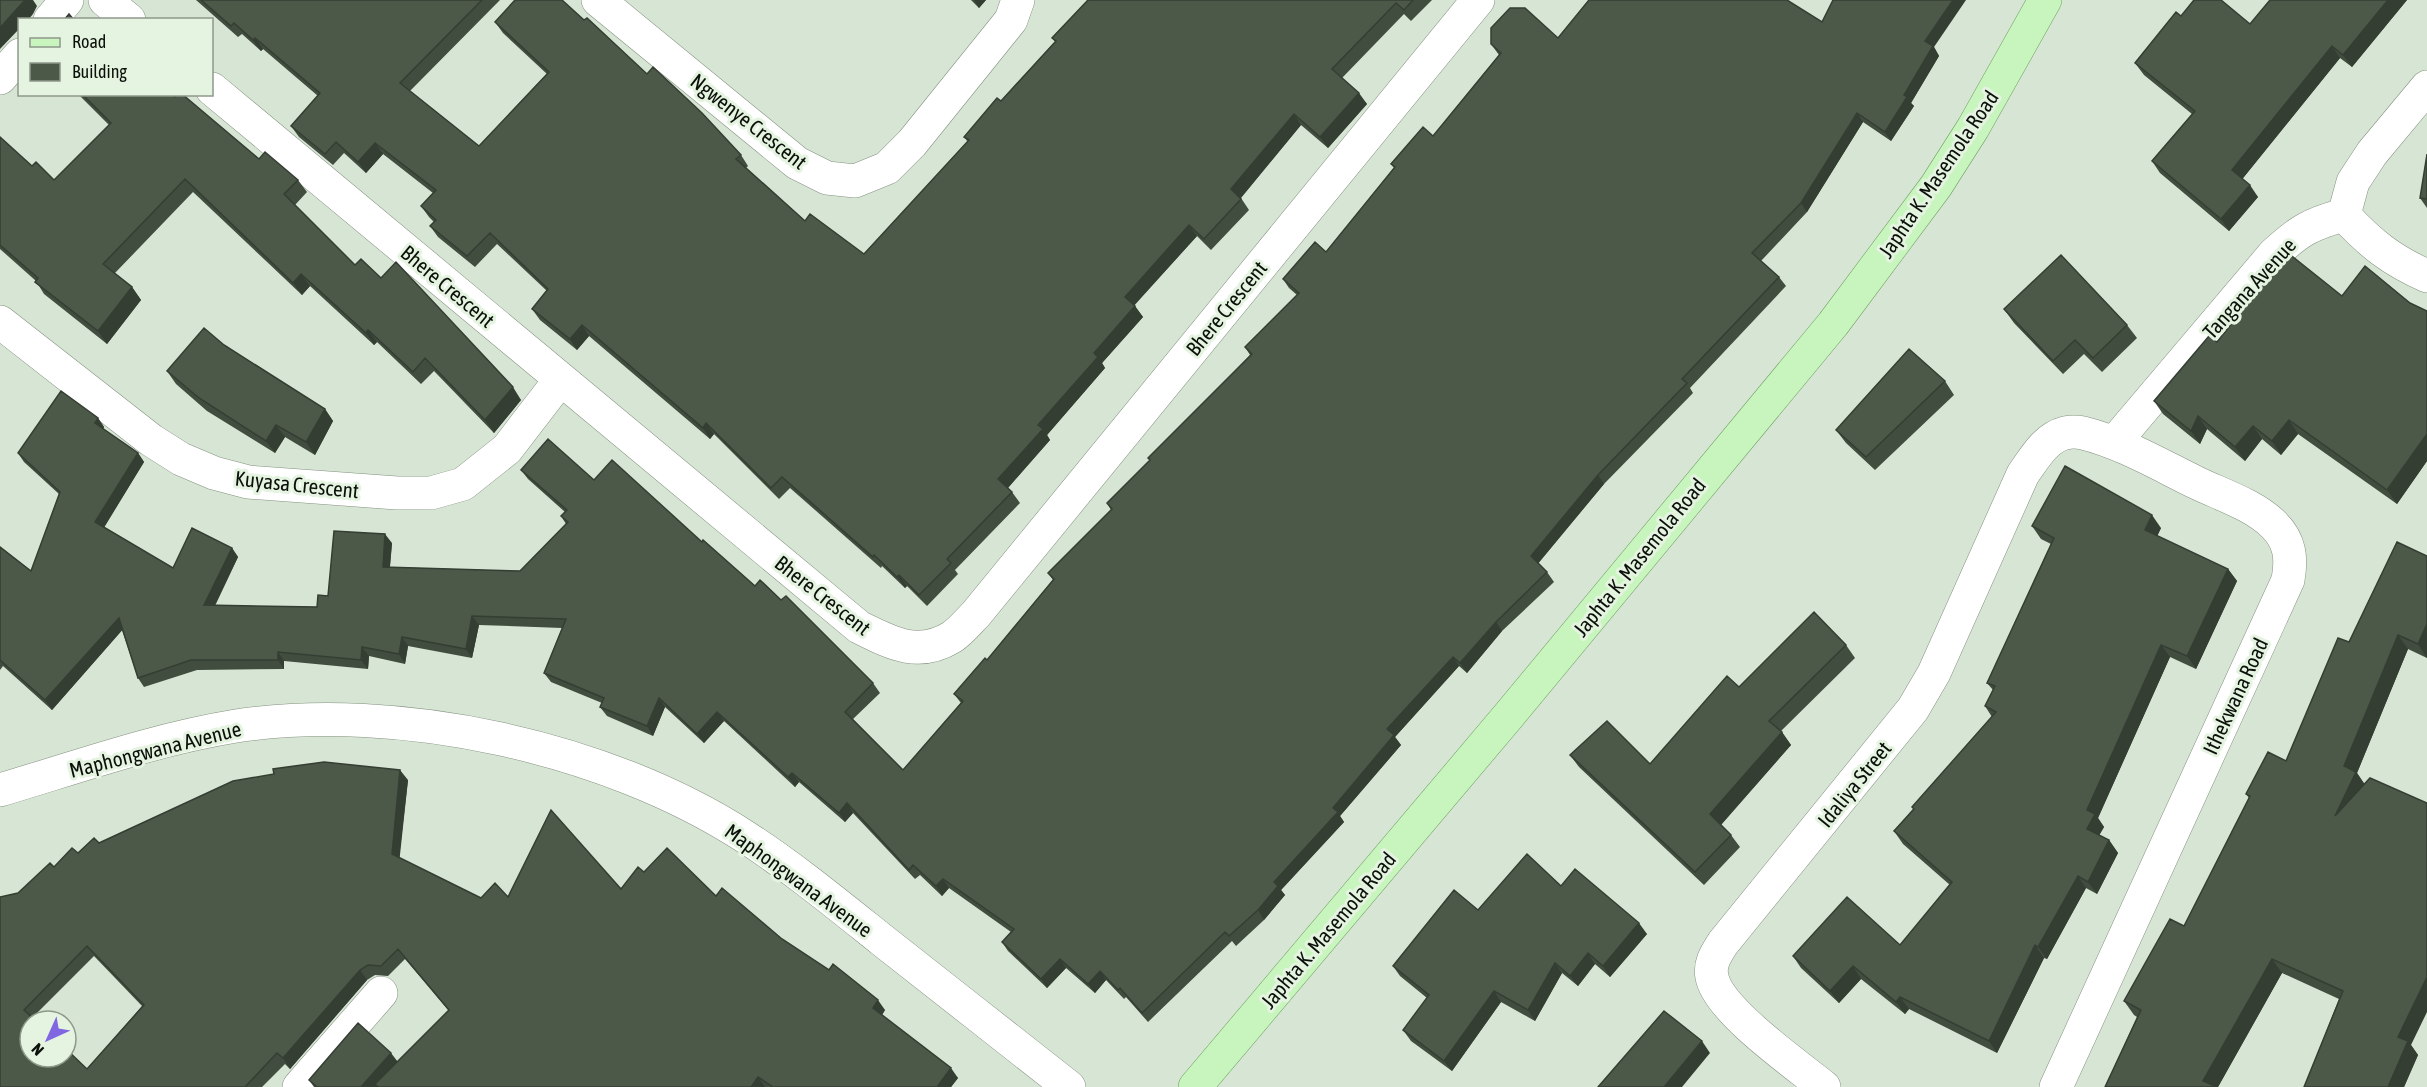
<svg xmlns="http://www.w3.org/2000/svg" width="2427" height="1087" viewBox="0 0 2427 1087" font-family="'Asap Condensed',sans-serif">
<rect width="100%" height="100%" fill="#d7e6d4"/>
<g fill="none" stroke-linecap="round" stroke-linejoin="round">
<g stroke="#859281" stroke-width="34">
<path id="minor" d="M 105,0 L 129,20
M 598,0 L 797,163 L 827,178 L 855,181 L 887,168 L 912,143 L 1011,20 L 1018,0
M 50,20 L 67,0
M 0,78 L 20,55
M 212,89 L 859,627 C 891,643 918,658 952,637 C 961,631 969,621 976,614 L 1478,0
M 2344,215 L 2353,182 L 2372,153 L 2427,87
M 2344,215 C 2371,244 2391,260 2427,276
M 0,322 L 151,440 L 181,459 L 214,473 L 248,482 L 397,493 L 431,493 L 463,484 L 507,449 L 560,380
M 2114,443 L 2274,254 C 2299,231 2310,224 2344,215
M 0,790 C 77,767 156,739 236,726 C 398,702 606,747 744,836 C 792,867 837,904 882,940 C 944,989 1007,1038 1069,1087
M 299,1087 L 381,993
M 1824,1087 C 1797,1065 1718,1010 1712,977 C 1709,964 1716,954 1723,943 L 1913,709 L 1934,673 L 2023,474 C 2034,459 2045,438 2065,433 C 2070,432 2078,432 2083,433 C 2123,443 2160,465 2197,483 C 2222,495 2254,505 2274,525 C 2290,541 2292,558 2288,580 L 2056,1087"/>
</g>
<g stroke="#6e9f62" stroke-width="34">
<path id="major" d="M 1195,1087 L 1510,714 L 1833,324 L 1936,186 L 1973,128 L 2045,0"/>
</g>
<use href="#minor" stroke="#fff" stroke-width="33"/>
<use href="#major" stroke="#c8f4bd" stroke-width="33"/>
</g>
<path fill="#414d3f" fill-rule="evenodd" d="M 196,0 L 500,0 L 410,91 L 479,146 L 547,74 L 503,33 L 495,22 L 584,20 L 741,155 L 748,166 L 746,168 L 805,221 L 864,254 L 968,142 L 964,137 L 1001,101 L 1055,42 L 1052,38 L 1088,0 L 1432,0 L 1411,21 L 1404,14 L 1342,78 L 1367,104 L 1328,148 L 1301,125 L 1241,198 L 1249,210 L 1211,250 L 1197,236 L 1134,305 L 1143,317 L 1102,363 L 1105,368 L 1047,435 L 1050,440 L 1008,488 L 1012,492 L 1020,503 L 955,570 L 958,574 L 927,606 L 907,586 L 905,588 L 882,566 L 881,568 L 790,488 L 779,499 L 714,434 L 710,439 L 589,336 L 577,350 L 540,320 L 532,309 L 547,291 L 497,244 L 475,267 L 438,237 L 430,226 L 434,222 L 429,217 L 421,206 L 433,193 L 383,154 L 366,173 L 344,153 L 333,165 L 299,137 L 291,126 L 318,96 L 263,49 L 261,51 L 242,34 L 238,37 Z
M 971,0 L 986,0 L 979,8 Z
M 2407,0 L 2352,67 L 2340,58 L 2242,179 L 2258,197 L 2229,231 L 2160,173 L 2152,161 L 2192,114 L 2144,75 L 2135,63 L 2181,16 L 2250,24 Z
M 1822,22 L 1934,47 L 1939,56 L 1911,103 L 1914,106 L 1891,141 L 1863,122 L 1807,212 L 1761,261 L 1779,277 L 1786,286 L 1690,388 L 1693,393 L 1604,484 L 1538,563 L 1547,572 L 1554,582 L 1502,631 L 1467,673 L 1459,666 L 1395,737 L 1401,745 L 1340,816 L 1344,822 L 1281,890 L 1285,895 L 1264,920 L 1236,946 L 1232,941 L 1148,1022 L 1126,997 L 1124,999 L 1106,980 L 1095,993 L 1066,968 L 1047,988 L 1008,951 L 1002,942 L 1011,932 L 949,888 L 942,896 L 920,875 L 915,879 L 853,813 L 845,822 L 799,782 L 795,787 L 724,721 L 704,743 L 665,707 L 653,736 L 607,716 L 600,707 L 602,703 L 551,682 L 544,673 L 562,628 L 479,625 L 472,658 L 408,646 L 405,664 L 369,656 L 368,669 L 284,661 L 284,669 L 197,670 L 144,687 L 138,678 L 122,630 L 52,710 L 3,666 L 0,670 L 0,547 L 31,571 L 59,494 L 24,462 L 18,453 L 98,418 L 104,427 L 103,429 L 138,453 L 144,462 L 104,527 L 173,568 L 232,548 L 238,557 L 215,606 L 317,607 L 328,596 L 392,543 L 390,567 L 520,571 L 566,524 L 561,516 L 565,512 L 528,479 L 521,470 L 594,480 L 702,542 L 873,683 L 880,693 L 853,719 L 903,770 L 961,703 L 954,694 L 987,660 L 1053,580 L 1048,573 L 1111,510 L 1107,503 L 1150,460 L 1250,355 L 1245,347 L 1297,295 L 1289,288 L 1283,279 L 1326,252 L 1394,168 L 1391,164 L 1433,136 L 1499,55 L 1491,44 L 1558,38 Z
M 78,94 L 171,94 L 259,159 L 298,180 L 307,192 L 295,205 L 355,265 L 381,278 L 521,400 L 494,433 L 434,371 L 421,384 L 377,342 L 374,345 L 310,286 L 302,295 L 193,192 L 115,273 L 132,287 L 141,300 L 107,344 L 44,294 L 36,281 L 0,249 L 0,137 L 32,166 L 54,180 L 109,125 Z
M 2427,154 L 2427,208 L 2420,198 Z
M 2342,296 L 2410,303 L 2427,311 L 2427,461 L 2397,504 L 2298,434 L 2281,455 L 2262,439 L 2245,461 L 2207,429 L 2200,444 L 2163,414 L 2154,401 L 2217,342 Z
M 2004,309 L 2127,325 L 2137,338 L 2102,372 L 2084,354 L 2063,374 L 2014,323 Z
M 224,345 L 325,409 L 333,421 L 315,455 L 285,437 L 275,453 L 207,411 L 176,384 L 167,371 Z
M 1945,381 L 1954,395 L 1875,470 L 1846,443 L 1836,430 Z
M 2032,526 L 2161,528 L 2157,536 L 2228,569 L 2237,581 L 2196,669 L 2170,657 L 2098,818 L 2104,827 L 2099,835 L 2109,840 L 2118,853 L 2097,894 L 2086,888 L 2047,959 L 2044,958 L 1997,1053 L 1909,1009 L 1905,1014 L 1861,979 L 1839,1003 L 1801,968 L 1793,956 L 1900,945 L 1950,885 L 1903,844 L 1894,831 L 1992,717 L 1985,706 L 1993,690 L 1987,683 L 2051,544 L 2041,539 Z
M 2427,556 L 2427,658 L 2408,649 L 2357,773 L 2364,784 L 2411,1045 L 2418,1055 L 2404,1087 L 2304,1087 L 2339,999 L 2282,973 L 2218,1087 L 2105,1087 L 2137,1017 L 2134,1015 L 2124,1001 L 2184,926 L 2249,798 L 2246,794 L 2286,761 L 2349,642 Z
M 1846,645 L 1855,658 L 1781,731 L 1791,745 L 1721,825 L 1731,835 L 1740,847 L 1704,885 L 1579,767 L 1570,755 L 1650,764 L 1739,687 Z
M 408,780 L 399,858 L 481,898 L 621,889 L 644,872 L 716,896 L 782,939 L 885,1010 L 882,1015 L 958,1078 L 951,1087 L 314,1087 L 309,1080 L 398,1062 L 449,1011 L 405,959 L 388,976 L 375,975 L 367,980 L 290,1069 L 285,1064 L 262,1087 L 0,1087 L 18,893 L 54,867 L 78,853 L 99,843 ZM 94,956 L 142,1006 L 87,1069 L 32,1018 Z
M 1561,886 L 1647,934 L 1610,977 L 1595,964 L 1578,986 L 1562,973 L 1535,1021 L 1501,1002 L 1452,1071 L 1411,1041 L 1403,1030 L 1427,998 L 1400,976 L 1393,966 Z"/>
<path fill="#353e33" d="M 25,0 L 33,0 L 37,6 L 33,14 L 28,20 L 20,20 L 20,28 L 0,49 L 0,28 Z
M 974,0 L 986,0 L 979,8 Z
M 1953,0 L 1966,0 L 1934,47 L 1939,56 L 1911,103 L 1914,106 L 1891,141 L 1885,132 L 1904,95 L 1925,41 Z
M 2388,0 L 2407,0 L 2352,67 L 2343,55 Z
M 255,38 L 263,49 L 261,51 L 253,40 Z
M 2332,46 L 2340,58 L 2240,182 L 2232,170 Z
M 1359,93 L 1367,104 L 1328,148 L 1320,137 Z
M 1857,113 L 1863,122 L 1807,212 L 1801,203 Z
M 1294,114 L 1301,125 L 1239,200 L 1231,189 Z
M 375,143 L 383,154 L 366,173 L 358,162 Z
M 2250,185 L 2258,197 L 2229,231 L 2221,219 Z
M 1189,225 L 1197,236 L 1132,308 L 1125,297 Z
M 301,274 L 310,286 L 302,295 L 293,283 Z
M 132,287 L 141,300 L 107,344 L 98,331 Z
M 1135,306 L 1143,317 L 1102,363 L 1105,368 L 1047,435 L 1050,440 L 1006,490 L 998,479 L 1094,353 Z
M 582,325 L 589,336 L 577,350 L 570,339 Z
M 368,330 L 377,342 L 374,345 L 366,333 Z
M 513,387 L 521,400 L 494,433 L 485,420 Z
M 325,409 L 333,421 L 315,455 L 306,442 Z
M 2198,416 L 2207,429 L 2200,444 L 2191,431 Z
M 98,418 L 104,427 L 101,432 L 95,423 Z
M 2289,420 L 2298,434 L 2281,455 L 2272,441 Z
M 706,423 L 714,434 L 710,439 L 703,428 Z
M 276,425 L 285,437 L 275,453 L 266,441 Z
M 2253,426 L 2262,439 L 2245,461 L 2235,447 Z
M 2427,434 L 2427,461 L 2397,504 L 2387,490 Z
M 138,453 L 144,462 L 102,531 L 95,522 Z
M 1598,475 L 1604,484 L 1537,565 L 1531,556 Z
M 2152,515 L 2161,528 L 2154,543 L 2145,530 Z
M 385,534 L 392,543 L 389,576 L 383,567 Z
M 232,548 L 238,557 L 210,615 L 204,605 Z
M 2228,569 L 2237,581 L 2196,669 L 2187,656 Z
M 899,575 L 907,586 L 905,588 L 897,577 Z
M 472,616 L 479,625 L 472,658 L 466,649 Z
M 119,618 L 125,627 L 52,710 L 45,700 Z
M 1496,622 L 1502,631 L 1467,673 L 1460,663 Z
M 2427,624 L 2427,658 L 2418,644 Z
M 2398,635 L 2408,649 L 2357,773 L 2366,786 L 2335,816 L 2344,766 Z
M 402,637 L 408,646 L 405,664 L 399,654 Z
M 2161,645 L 2170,657 L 2098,818 L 2104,827 L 2096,841 L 2087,829 L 2087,810 Z
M 362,647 L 369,656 L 368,669 L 361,660 Z
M 278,652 L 284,661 L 284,669 L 278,660 Z
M 1453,657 L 1459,666 L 1395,737 L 1401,745 L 1340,816 L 1344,822 L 1281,890 L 1285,895 L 1264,920 L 1258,910 L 1274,882 L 1333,808 L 1387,729 Z
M 659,698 L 665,707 L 653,736 L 647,726 Z
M 717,712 L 724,721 L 704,743 L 697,734 Z
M 1782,732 L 1791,745 L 1719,827 L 1710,814 Z
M 400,770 L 408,780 L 399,864 L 392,854 Z
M 792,773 L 799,782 L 795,787 L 788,777 Z
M 847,803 L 853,813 L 845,822 L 839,813 Z
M 2109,840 L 2118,853 L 2097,894 L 2088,882 Z
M 2078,876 L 2086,888 L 2047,959 L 2038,947 Z
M 943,879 L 949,888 L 942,896 L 936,886 Z
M 1639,923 L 1647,934 L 1610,977 L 1603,966 Z
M 2035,945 L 2044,958 L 1997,1053 L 1989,1041 Z
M 1588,953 L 1595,964 L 1578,986 L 1570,976 Z
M 1060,959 L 1066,968 L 1047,988 L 1041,979 Z
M 2272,959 L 2282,973 L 2218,1087 L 2208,1087 L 2203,1081 Z
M 1555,963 L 1562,973 L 1535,1021 L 1528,1010 Z
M 1853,966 L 1861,979 L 1839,1003 L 1830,991 Z
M 360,970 L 367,980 L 290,1069 L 283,1058 Z
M 1100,971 L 1106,980 L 1095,993 L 1088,984 Z
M 2427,977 L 2427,1012 L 2411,1045 L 2418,1055 L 2404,1087 L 2388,1087 L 2398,1037 Z
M 1494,991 L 1501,1002 L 1452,1071 L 1444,1061 Z
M 1900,997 L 1909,1009 L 1905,1014 L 1896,1002 Z
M 878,1000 L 885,1010 L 880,1018 L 873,1008 Z
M 1702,1041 L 1710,1053 L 1682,1087 L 1664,1087 Z
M 391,1053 L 401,1066 L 375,1084 L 377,1087 L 361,1087 Z
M 951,1068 L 958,1078 L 951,1087 L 937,1087 Z
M 758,1077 L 765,1087 L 751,1087 Z"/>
<path fill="#4c5949" stroke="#353e33" stroke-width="1.5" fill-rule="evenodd" d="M 0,0 L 25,0 L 0,28 Z
M 201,0 L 482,0 L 400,83 L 479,146 L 549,72 L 495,22 L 515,0 L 562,0 L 584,20 L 587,18 L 647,74 L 653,67 L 702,113 L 741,155 L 736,159 L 805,221 L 810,214 L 864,254 L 969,140 L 964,137 L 997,98 L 1001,101 L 1056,41 L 1052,38 L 1088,0 L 1413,0 L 1404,10 L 1396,3 L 1332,69 L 1359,93 L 1320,137 L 1294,114 L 1231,189 L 1241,199 L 1204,239 L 1189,225 L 1125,297 L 1135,306 L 1094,353 L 1098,357 L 1038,425 L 1043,429 L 998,479 L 1012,492 L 947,559 L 951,563 L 919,595 L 899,575 L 897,577 L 874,555 L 873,557 L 782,477 L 771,488 L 706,423 L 703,428 L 582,325 L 570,339 L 532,309 L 548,289 L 490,233 L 467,256 L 430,226 L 436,220 L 421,206 L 436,190 L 375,143 L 358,162 L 336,142 L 325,154 L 291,126 L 320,93 L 255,38 L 253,40 L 234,23 L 231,26 Z
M 1589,0 L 1787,0 L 1822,22 L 1833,0 L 1953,0 L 1925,41 L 1933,46 L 1904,95 L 1907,97 L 1885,132 L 1857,113 L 1801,203 L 1752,253 L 1779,277 L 1682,379 L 1687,383 L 1598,475 L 1531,556 L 1547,572 L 1496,622 L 1460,663 L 1453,657 L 1387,729 L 1394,735 L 1333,808 L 1338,812 L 1274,882 L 1278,886 L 1258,910 L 1229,936 L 1225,932 L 1142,1013 L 1120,988 L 1118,990 L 1100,971 L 1088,984 L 1060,959 L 1041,979 L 1002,942 L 1014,929 L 943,879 L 936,886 L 913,865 L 909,870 L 847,803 L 839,813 L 792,773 L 788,777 L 717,712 L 697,734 L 659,698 L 647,726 L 600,707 L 604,698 L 544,673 L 566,619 L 472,616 L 466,649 L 402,637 L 399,654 L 362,647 L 361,660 L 278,652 L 278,660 L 191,660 L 138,678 L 119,618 L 45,700 L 0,660 L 0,547 L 31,571 L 60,492 L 18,453 L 61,391 L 98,418 L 95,423 L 138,453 L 95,522 L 173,568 L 192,528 L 232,548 L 204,605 L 317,607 L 318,595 L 328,596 L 334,531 L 385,534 L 383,567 L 520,571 L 568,522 L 561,516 L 567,510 L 521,470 L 548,439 L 594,480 L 612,460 L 702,542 L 703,540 L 755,586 L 760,580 L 781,600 L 786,596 L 873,683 L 845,712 L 903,770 L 963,701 L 954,694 L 985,658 L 987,660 L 1054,579 L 1048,573 L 1112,509 L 1107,503 L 1150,460 L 1148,458 L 1252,354 L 1245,347 L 1299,293 L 1283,279 L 1315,242 L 1326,252 L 1395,167 L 1391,164 L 1423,127 L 1433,136 L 1501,53 L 1491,44 L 1491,28 L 1510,8 L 1525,8 L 1558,38 Z
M 2194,0 L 2221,0 L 2250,24 L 2270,0 L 2388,0 L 2343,55 L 2332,46 L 2232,170 L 2250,185 L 2221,219 L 2152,161 L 2195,111 L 2135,63 L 2176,12 L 2181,16 Z
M 69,14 L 74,20 L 64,20 Z
M 82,94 L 171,94 L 175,97 L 177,94 L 182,94 L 259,159 L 265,152 L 298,180 L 284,194 L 355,265 L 361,259 L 381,278 L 396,262 L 513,387 L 485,420 L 425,358 L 413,372 L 368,330 L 366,333 L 301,274 L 293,283 L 185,179 L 103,264 L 132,287 L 98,331 L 35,282 L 38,278 L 0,245 L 0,137 L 32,166 L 36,162 L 54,180 L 111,123 Z
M 2427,154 L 2427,199 L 2420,198 Z
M 2288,253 L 2342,296 L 2365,266 L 2410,303 L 2427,311 L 2427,434 L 2387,490 L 2289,420 L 2272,441 L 2253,426 L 2235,447 L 2198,416 L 2191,431 L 2154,401 L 2209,336 L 2217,342 Z
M 2061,255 L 2127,325 L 2093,358 L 2075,340 L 2053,361 L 2004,309 Z
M 204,328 L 224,345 L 325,409 L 306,442 L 276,425 L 266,441 L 199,398 L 167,371 Z
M 1909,349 L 1945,381 L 1866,457 L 1836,430 Z
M 2065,466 L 2152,515 L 2145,530 L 2228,569 L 2187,656 L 2161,645 L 2087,810 L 2095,814 L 2087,829 L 2109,840 L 2088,882 L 2078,876 L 2038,947 L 2035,945 L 1989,1041 L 1900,997 L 1896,1002 L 1853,966 L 1830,991 L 1793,956 L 1847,897 L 1900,945 L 1952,882 L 1894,831 L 1914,809 L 1912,807 L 1996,712 L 1985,706 L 1995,686 L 1987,683 L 2054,538 L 2032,526 Z
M 2397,542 L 2427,556 L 2427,624 L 2418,644 L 2398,635 L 2344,766 L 2356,772 L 2335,816 L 2370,778 L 2427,803 L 2427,977 L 2398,1037 L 2408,1041 L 2388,1087 L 2304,1087 L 2343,991 L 2272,959 L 2203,1081 L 2217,1087 L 2105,1087 L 2141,1010 L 2124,1001 L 2170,919 L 2184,926 L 2250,796 L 2246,794 L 2268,752 L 2286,761 L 2338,638 L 2349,642 Z
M 1814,612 L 1846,645 L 1769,721 L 1782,732 L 1710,814 L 1731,835 L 1695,872 L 1570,755 L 1607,721 L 1650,764 L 1727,676 L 1739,687 Z
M 324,762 L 400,770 L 392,854 L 481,898 L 495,883 L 508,897 L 551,810 L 621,889 L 638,867 L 644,872 L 667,848 L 716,896 L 722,888 L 782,939 L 829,970 L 833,964 L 878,1000 L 873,1008 L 951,1068 L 937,1087 L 773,1087 L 758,1077 L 751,1087 L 378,1087 L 375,1084 L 449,1010 L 398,949 L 381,966 L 368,965 L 360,970 L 283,1058 L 277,1053 L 245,1087 L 0,1087 L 0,897 L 18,893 L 50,863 L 54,867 L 72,848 L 78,853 L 94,838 L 99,843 L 233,781 L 274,774 L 273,769 ZM 87,946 L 144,1005 L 87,1069 L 66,1049 L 66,1057 L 30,1057 L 30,1021 L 36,1021 L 24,1010 Z
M 1527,854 L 1561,886 L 1575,869 L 1639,923 L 1603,966 L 1588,953 L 1570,976 L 1555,963 L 1528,1010 L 1494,991 L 1444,1061 L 1403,1030 L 1429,995 L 1393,966 L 1454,890 L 1478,910 Z
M 1664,1011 L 1702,1041 L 1664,1087 L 1598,1087 Z
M 358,1023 L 391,1053 L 361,1087 L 317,1087 L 309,1080 Z"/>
<g text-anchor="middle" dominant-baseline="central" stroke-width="6" stroke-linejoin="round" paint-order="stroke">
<g font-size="21" fill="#0c100a" stroke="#e5f3e1">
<text transform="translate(749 121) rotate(38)">Ngwenye Crescent</text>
<text transform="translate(1938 174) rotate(-56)">Japhta K. Masemola Road</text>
<text transform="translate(448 286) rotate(40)">Bhere Crescent</text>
<text transform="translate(2249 288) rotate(-48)">Tangana Avenue</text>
<text transform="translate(1226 308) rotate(-51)">Bhere Crescent</text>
<text transform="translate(297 484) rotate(6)">Kuyasa Crescent</text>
<text transform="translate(1639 557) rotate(-51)">Japhta K. Masemola Road</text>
<text transform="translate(823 595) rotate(38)">Bhere Crescent</text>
<text transform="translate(2235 696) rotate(-65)">Ithekwana Road</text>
<text transform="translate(155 749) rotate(-14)">Maphongwana Avenue</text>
<text transform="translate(1854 784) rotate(-51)">Idaliya Street</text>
<text transform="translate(799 880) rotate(36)">Maphongwana Avenue</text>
<text transform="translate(1328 930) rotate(-50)">Japhta K. Masemola Road</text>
</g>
</g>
<rect x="18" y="18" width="195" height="78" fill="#e5f3e1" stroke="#8e988b" stroke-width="1.5"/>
<rect x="30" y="38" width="30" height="9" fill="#c8f4bd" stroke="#8e988b" stroke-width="1.5"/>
<text x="72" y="48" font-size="18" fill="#0c100a">Road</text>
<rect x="30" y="63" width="30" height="18" fill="#4c5949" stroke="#8e988b" stroke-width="1.5"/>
<text x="72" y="78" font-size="18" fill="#0c100a">Building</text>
<g transform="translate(48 1039) rotate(225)"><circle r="28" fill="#e5f3e1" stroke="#8e988b" stroke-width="1.5"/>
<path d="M0-4.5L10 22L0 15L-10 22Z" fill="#8066e1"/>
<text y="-9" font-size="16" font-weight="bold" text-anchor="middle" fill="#0c100a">N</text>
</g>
</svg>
